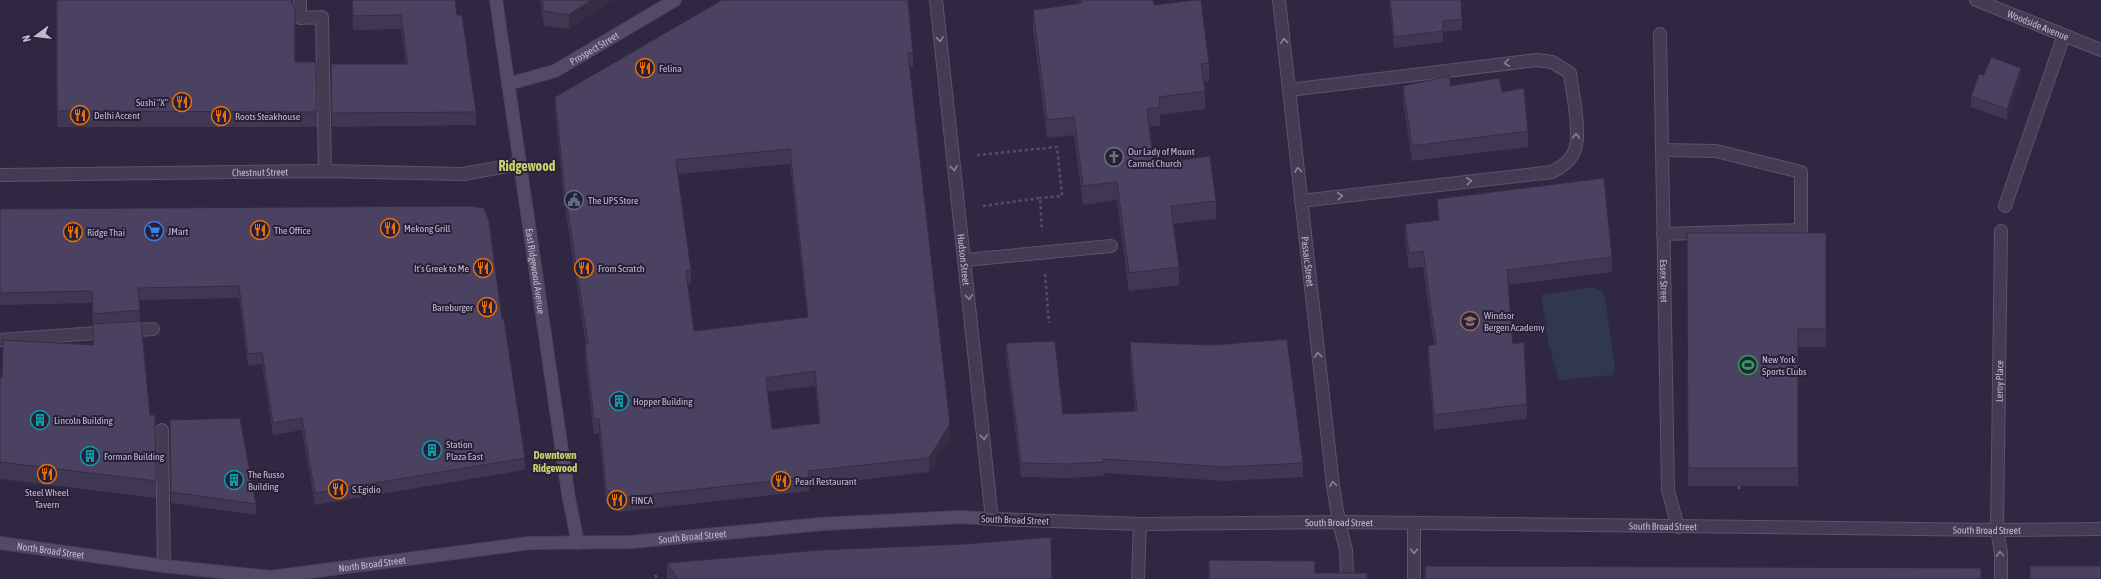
<svg xmlns="http://www.w3.org/2000/svg" width="2101" height="579" viewBox="0 0 2101 579" font-family="'Asap Condensed',sans-serif">
<rect width="100%" height="100%" fill="#302743"/>
<path fill="#30384d" d="M 1593,287 L 1601,291 L 1605,297 L 1615,369 L 1613,375 L 1559,380 L 1549,345 L 1541,295 Z"/>
<g fill="none" stroke-linecap="round" stroke-linejoin="round">
<g stroke="#5b546a" stroke-width="14">
<path id="lane" d="M 300,0 L 300,18 L 322,17 L 325,171
M 1289,90 L 1537,60 L 1552,62 L 1570,73 C 1572,92 1583,138 1573,154 C 1568,163 1560,168 1552,172 L 1301,201
M 1662,150 L 1716,151 L 1801,172 L 1801,230 L 1663,234
M 2005,206 L 2064,35
M 965,260 L 1111,246
M 127,331 L 153,329
M 0,340 L 109,332
M 162,430 L 164,566
M 1339,522 L 1346,550 L 1347,573
M 1997,530 L 2001,553 L 2001,579
M 1138,579 L 1140,524
M 1414,579 L 1414,524"/>
</g>
<g stroke="#5b546a" stroke-width="14">
<g id="street">
<path id="s1" d="M 936,0 L 992,519 L 1140,524 L 1339,522 L 1997,530 L 2101,529"/>
<path id="s2" d="M 1279,0 L 1333,486 L 1339,522"/>
<path id="s3" d="M 1976,0 L 2101,50"/>
<path id="s4" d="M 1660,34 L 1668,490 L 1678,527"/>
<path id="s5" d="M 0,175 L 325,171 L 463,174 L 519,164"/>
<path id="s6" d="M 1997,530 L 2001,231"/>
</g>
</g>
<g stroke="#4a4259" stroke-width="14">
<g id="secondary">
<path id="s7" d="M 496,0 L 569,499 L 578,543"/>
<path id="s8" d="M 508,84 L 555,71 L 675,0"/>
<path id="s9" d="M 0,543 L 164,566 L 271,577 L 530,543 L 631,542 L 822,524 L 961,517 L 992,519"/>
</g>
</g>
<path stroke="#505267" stroke-width="2.5" stroke-dasharray="3 3" stroke-linecap="butt" d="M 977,155 L 1057,147 L 1062,196 L 1040,198
M 983,206 L 1040,198 L 1042,231
M 1045,274 L 1049,323
M 1739,486 L 1739,491
M 655,575 L 658,579"/>
<use href="#lane" stroke="#433c53" stroke-width="12"/>
<use href="#street" stroke="#433c53" stroke-width="12"/>
<use href="#secondary" stroke="#534a66" stroke-width="12"/>
</g>
<path fill="#403853" fill-rule="evenodd" d="M 56,0 L 295,62 L 317,112 L 317,127 L 57,127 Z
M 352,0 L 457,15 L 476,112 L 476,125 L 332,127 L 331,77 L 406,64 L 401,29 L 353,30 Z
M 540,0 L 613,0 L 569,29 L 544,26 Z
M 1079,0 L 1153,0 L 1154,5 L 1209,63 L 1209,81 L 1203,82 L 1205,91 L 1205,109 L 1160,115 L 1160,126 L 1149,127 L 1154,164 L 1216,201 L 1216,219 L 1174,224 L 1179,267 L 1179,285 L 1129,291 L 1117,200 L 1083,205 L 1074,135 L 1047,138 L 1033,28 L 1033,10 L 1079,3 Z
M 1389,0 L 1461,0 L 1462,19 L 1462,30 L 1443,32 L 1443,42 L 1394,48 Z
M 913,53 L 913,67 L 910,67 L 950,438 L 929,472 L 809,486 L 809,491 L 619,512 L 606,503 L 599,433 L 594,434 L 585,359 L 585,345 L 586,345 L 564,200 L 555,111 L 555,97 ZM 790,164 L 807,317 L 694,331 L 687,285 L 691,284 L 691,270 L 678,174 ZM 815,386 L 819,423 L 772,429 L 767,392 Z
M 1984,75 L 2021,79 L 2007,120 L 1971,107 L 1971,96 Z
M 1403,86 L 1450,86 L 1502,92 L 1528,131 L 1528,147 L 1412,161 L 1403,101 Z
M 1437,199 L 1612,257 L 1612,272 L 1508,285 L 1513,344 L 1527,404 L 1527,419 L 1434,430 L 1428,361 L 1428,346 L 1434,345 L 1423,267 L 1409,268 L 1405,239 L 1405,224 L 1438,220 Z
M 0,209 L 502,319 L 525,458 L 525,470 L 315,505 L 302,430 L 273,435 L 262,364 L 248,366 L 239,298 L 139,300 L 140,321 L 150,415 L 155,415 L 156,498 L 0,479 L 0,377 L 2,377 L 93,345 L 93,326 L 92,303 L 0,305 Z
M 1687,233 L 1826,233 L 1826,347 L 1798,347 L 1798,486 L 1688,486 Z
M 1130,342 L 1303,463 L 1303,477 L 1225,481 L 1104,473 L 1104,476 L 1067,478 L 1021,477 L 1006,357 L 1006,343 L 1063,414 L 1135,411 L 1130,356 Z
M 170,420 L 256,504 L 256,515 L 171,503 Z
M 667,563 L 1052,579 L 667,579 Z"/>
<path fill="#342e43" d="M 591,0 L 613,0 L 569,29 L 569,15 Z
M 2021,68 L 2021,79 L 2007,120 L 2007,109 Z
M 950,424 L 950,438 L 929,472 L 929,458 Z"/>
<path fill="#4b4160" stroke="#342e43" fill-rule="evenodd" d="M 57,0 L 292,0 L 292,3 L 295,8 L 295,62 L 316,62 L 317,112 L 57,111 Z
M 352,0 L 455,0 L 457,15 L 462,15 L 476,112 L 332,113 L 331,64 L 408,64 L 401,15 L 353,16 Z
M 542,0 L 591,0 L 569,15 L 544,11 Z
M 722,0 L 908,0 L 913,53 L 908,53 L 950,424 L 929,458 L 808,471 L 809,477 L 619,498 L 606,489 L 599,419 L 594,419 L 585,345 L 588,344 L 564,186 L 555,97 ZM 790,149 L 808,317 L 694,331 L 686,271 L 691,270 L 676,160 ZM 815,371 L 820,423 L 772,429 L 766,378 Z
M 1081,0 L 1153,0 L 1154,5 L 1196,0 L 1201,0 L 1209,63 L 1201,64 L 1205,91 L 1159,97 L 1160,107 L 1147,109 L 1154,164 L 1210,156 L 1216,201 L 1171,206 L 1179,267 L 1129,273 L 1117,182 L 1083,186 L 1074,117 L 1047,120 L 1033,10 L 1082,3 Z
M 1390,0 L 1461,0 L 1462,19 L 1443,21 L 1443,31 L 1394,37 Z
M 1991,57 L 2021,68 L 2007,109 L 1971,96 L 1979,74 L 1984,75 Z
M 1450,76 L 1450,86 L 1499,78 L 1502,92 L 1524,88 L 1528,131 L 1412,146 L 1403,86 Z
M 1604,178 L 1612,257 L 1507,270 L 1513,344 L 1524,342 L 1527,404 L 1434,415 L 1428,346 L 1436,344 L 1423,251 L 1409,253 L 1405,224 L 1439,220 L 1437,199 Z
M 468,206 L 484,208 L 489,221 L 502,319 L 504,319 L 525,458 L 315,493 L 302,418 L 273,423 L 262,352 L 248,354 L 239,286 L 138,288 L 140,310 L 93,314 L 92,291 L 0,293 L 0,209 Z
M 1687,233 L 1826,233 L 1826,329 L 1798,329 L 1798,468 L 1688,468 Z
M 141,321 L 150,415 L 155,415 L 156,481 L 0,462 L 0,377 L 2,377 L 3,340 L 94,345 L 93,324 Z
M 1287,339 L 1303,463 L 1225,467 L 1103,459 L 1104,462 L 1067,464 L 1021,463 L 1006,343 L 1055,341 L 1063,414 L 1137,411 L 1130,342 L 1213,345 Z
M 240,418 L 256,504 L 171,492 L 170,420 Z
M 1051,537 L 1052,579 L 678,579 L 667,563 L 820,550 L 965,544 Z
M 1209,560 L 1315,561 L 1315,573 L 1367,573 L 1367,579 L 1209,579 Z
M 1425,566 L 1981,568 L 1981,579 L 1425,579 Z
M 2030,566 L 2101,566 L 2101,579 L 2030,579 Z"/>
<defs><path id="oneway-chevron" d="M-2-3.5L2.5 0L-2 3.5" fill="none" stroke-width="1.6" stroke-linecap="round" stroke-linejoin="round"/></defs>
<g stroke="#888196">
<use href="#oneway-chevron" transform="translate(940 39) rotate(84)"/>
<use href="#oneway-chevron" transform="translate(1284 41) rotate(-96)"/>
<use href="#oneway-chevron" transform="translate(1507 63) rotate(173)"/>
<use href="#oneway-chevron" transform="translate(1576 136) rotate(-89)"/>
<use href="#oneway-chevron" transform="translate(954 168) rotate(84)"/>
<use href="#oneway-chevron" transform="translate(1298 170) rotate(-96)"/>
<use href="#oneway-chevron" transform="translate(1469 181) rotate(-6)"/>
<use href="#oneway-chevron" transform="translate(1340 196) rotate(-6)"/>
<use href="#oneway-chevron" transform="translate(969 297) rotate(84)"/>
<use href="#oneway-chevron" transform="translate(1318 355) rotate(-96)"/>
<use href="#oneway-chevron" transform="translate(984 437) rotate(84)"/>
<use href="#oneway-chevron" transform="translate(1333 484) rotate(-98)"/>
<use href="#oneway-chevron" transform="translate(1414 551) rotate(90)"/>
<use href="#oneway-chevron" transform="translate(2000 554) rotate(-94)"/>
</g>
<defs>
<g id="restaurant-ring" transform="scale(1)"><circle r="9.5" fill="#282038" stroke="#e8710a" stroke-width="1.5"/><path d="M-5-6h1v4h1v-4h1v4h1v-4h1v5L-1.5 .5V6h-2V.5L-5-1ZM5-6V6H3V1.5H1.5Q1.5-4 5-6Z" fill="#e8710a"/></g>
<g id="church-ring" transform="scale(1)"><circle r="9.5" fill="#282038" stroke="#6b7280" stroke-width="1.5"/><path d="M-1.2-6h2.4v3.5h3.3v2.4h-3.3V6h-2.4V-.1h-3.3v-2.4h3.3Z" fill="#6b7280"/></g>
<g id="civic-ring" transform="scale(1)"><circle r="9.5" fill="#282038" stroke="#5c6f8a" stroke-width="1.5"/><path d="M-.6-6.5H3V-4.5H.6V-3L4-1V1h2V6H-6V1h2V-1L-.6-3ZM-1.2 2.5V6h2.4V2.5Z" fill="#5c6f8a"/></g>
<g id="supermarket-ring" transform="scale(1)"><circle r="9.5" fill="#282038" stroke="#3f7fe0" stroke-width="1.5"/><path d="M-6-5.5h2.5l.6 2H6L4.5 2H-2.5L-4.4-4H-6ZM-1.5 3.2a1.3 1.3 0 1 0 .1 0ZM3 3.2a1.3 1.3 0 1 0 .1 0Z" fill="#3f7fe0"/></g>
<g id="school-ring" transform="scale(1)"><circle r="9.5" fill="#282038" stroke="#8d6e63" stroke-width="1.5"/><path d="M0-5L7-2L0 1L-7-2ZM-4 1L0 2.5L4 1V4Q0 6-4 4Z" fill="#8d6e63"/></g>
<g id="stadium-ring" transform="scale(1)"><circle r="9.5" fill="#282038" stroke="#2e9e5b" stroke-width="1.5"/><path d="M0-5a6.5 5 0 1 0 0 10a6.5 5 0 1 0 0-10ZM-3.5-1.8h7v3.6h-7Z" fill="#2e9e5b"/></g>
<g id="building-ring" transform="scale(1)"><circle r="9.5" fill="#282038" stroke="#0f9aa8" stroke-width="1.5"/><path d="M-4-6H4V6H1V3H-1V6H-4ZM-2.5-4.3h1.7v1.8h-1.7ZM.8-4.3h1.7v1.8H.8ZM-2.5-1h1.7V.8h-1.7ZM.8-1h1.7V.8H.8Z" fill="#0f9aa8"/></g>
</defs>
<g fill-rule="evenodd">
<use href="#restaurant-ring" x="645" y="68"/>
<use href="#restaurant-ring" x="182" y="102"/>
<use href="#restaurant-ring" x="80" y="115"/>
<use href="#restaurant-ring" x="221" y="116"/>
<use href="#church-ring" x="1114" y="157"/>
<use href="#civic-ring" x="574" y="200"/>
<use href="#restaurant-ring" x="390" y="228"/>
<use href="#restaurant-ring" x="260" y="230"/>
<use href="#supermarket-ring" x="154" y="231"/>
<use href="#restaurant-ring" x="73" y="232"/>
<use href="#restaurant-ring" x="483" y="268"/>
<use href="#restaurant-ring" x="584" y="268"/>
<use href="#restaurant-ring" x="487" y="307"/>
<use href="#school-ring" x="1470" y="321"/>
<use href="#stadium-ring" x="1748" y="365"/>
<use href="#building-ring" x="619" y="401"/>
<use href="#building-ring" x="40" y="420"/>
<use href="#building-ring" x="432" y="450"/>
<use href="#building-ring" x="90" y="456"/>
<use href="#restaurant-ring" x="47" y="474"/>
<use href="#building-ring" x="234" y="480"/>
<use href="#restaurant-ring" x="781" y="481"/>
<use href="#restaurant-ring" x="338" y="489"/>
<use href="#restaurant-ring" x="617" y="500"/>
</g>
<g text-anchor="middle" dominant-baseline="central" stroke-width="4" stroke-linejoin="round" paint-order="stroke">
<g font-size="10" fill="#c0b9cc" stroke="#282038">
<text stroke="none"><textPath href="#s3" startOffset="67">Woodside Avenue</textPath></text>
<text stroke="none"><textPath href="#s8" startOffset="94">Prospect Street</textPath></text>
<text stroke="none"><textPath href="#s5" startOffset="260">Chestnut Street</textPath></text>
<text stroke="none"><textPath href="#s1" startOffset="261">Hudson Street</textPath></text>
<text stroke="none"><textPath href="#s2" startOffset="263">Passaic Street</textPath></text>
<text stroke="none"><textPath href="#s7" startOffset="274">East Ridgewood Avenue</textPath></text>
<text stroke="none"><textPath href="#s4" startOffset="247">Essex Street</textPath></text>
<text stroke="none"><textPath href="#s6" startOffset="149">Leroy Place</textPath></text>
<text transform="translate(1015 520) rotate(2)">South Broad Street</text>
<text stroke="none"><textPath href="#s1" startOffset="869">South Broad Street</textPath></text>
<text stroke="none"><textPath href="#s1" startOffset="1193">South Broad Street</textPath></text>
<text stroke="none"><textPath href="#s1" startOffset="1517">South Broad Street</textPath></text>
<text stroke="none"><textPath href="#s9" startOffset="697">South Broad Street</textPath></text>
<text stroke="none"><textPath href="#s9" startOffset="51">North Broad Street</textPath></text>
<text stroke="none"><textPath href="#s9" startOffset="375">North Broad Street</textPath></text>
</g>
<g font-size="10" fill="#c0b9cc" stroke="#282038" text-anchor="start">
<text x="659" y="68">Felina</text>
<text x="168" y="102" text-anchor="end">Sushi "X"</text>
<text x="94" y="115">Delhi Accent</text>
<text x="235" y="116">Roots Steakhouse</text>
<text x="1128" y="151">Our Lady of Mount<tspan x="1128" dy="12">Carmel Church</tspan></text>
<text x="588" y="200">The UPS Store</text>
<text x="404" y="228">Mekong Grill</text>
<text x="274" y="230">The Office</text>
<text x="168" y="231">JMart</text>
<text x="87" y="232">Ridge Thai</text>
<text x="469" y="268" text-anchor="end">It's Greek to Me</text>
<text x="598" y="268">From Scratch</text>
<text x="473" y="307" text-anchor="end">Bareburger</text>
<text x="1484" y="315">Windsor<tspan x="1484" dy="12">Bergen Academy</tspan></text>
<text x="1762" y="359">New York<tspan x="1762" dy="12">Sports Clubs</tspan></text>
<text x="633" y="401">Hopper Building</text>
<text x="54" y="420">Lincoln Building</text>
<text x="446" y="444">Station<tspan x="446" dy="12">Plaza East</tspan></text>
<text x="104" y="456">Forman Building</text>
<text x="248" y="474">The Russo<tspan x="248" dy="12">Building</tspan></text>
<text x="795" y="481">Pearl Restaurant</text>
<text x="352" y="489">S.Egidio</text>
<text x="47" y="492" text-anchor="middle">Steel Wheel<tspan x="47" dy="12">Tavern</tspan></text>
<text x="631" y="500">FINCA</text>
</g>
<g font-size="11" font-weight="bold" fill="#c5d66a" stroke="#282038">
<text x="555" y="455">Downtown<tspan x="555" dy="13">Ridgewood</tspan></text>
</g>
<g font-size="14" font-weight="bold" fill="#c5d66a" stroke="#282038">
<text x="527" y="166">Ridgewood</text>
</g>
</g>
<g transform="translate(36 36) rotate(255)" stroke="#282038" stroke-width="3" paint-order="stroke">
<path d="M0-3L7 15L0 10L-7 15Z" fill="#c0b9cc"/>
<text y="-6" font-size="11" font-weight="bold" text-anchor="middle" fill="#c0b9cc">N</text>
</g>
</svg>
